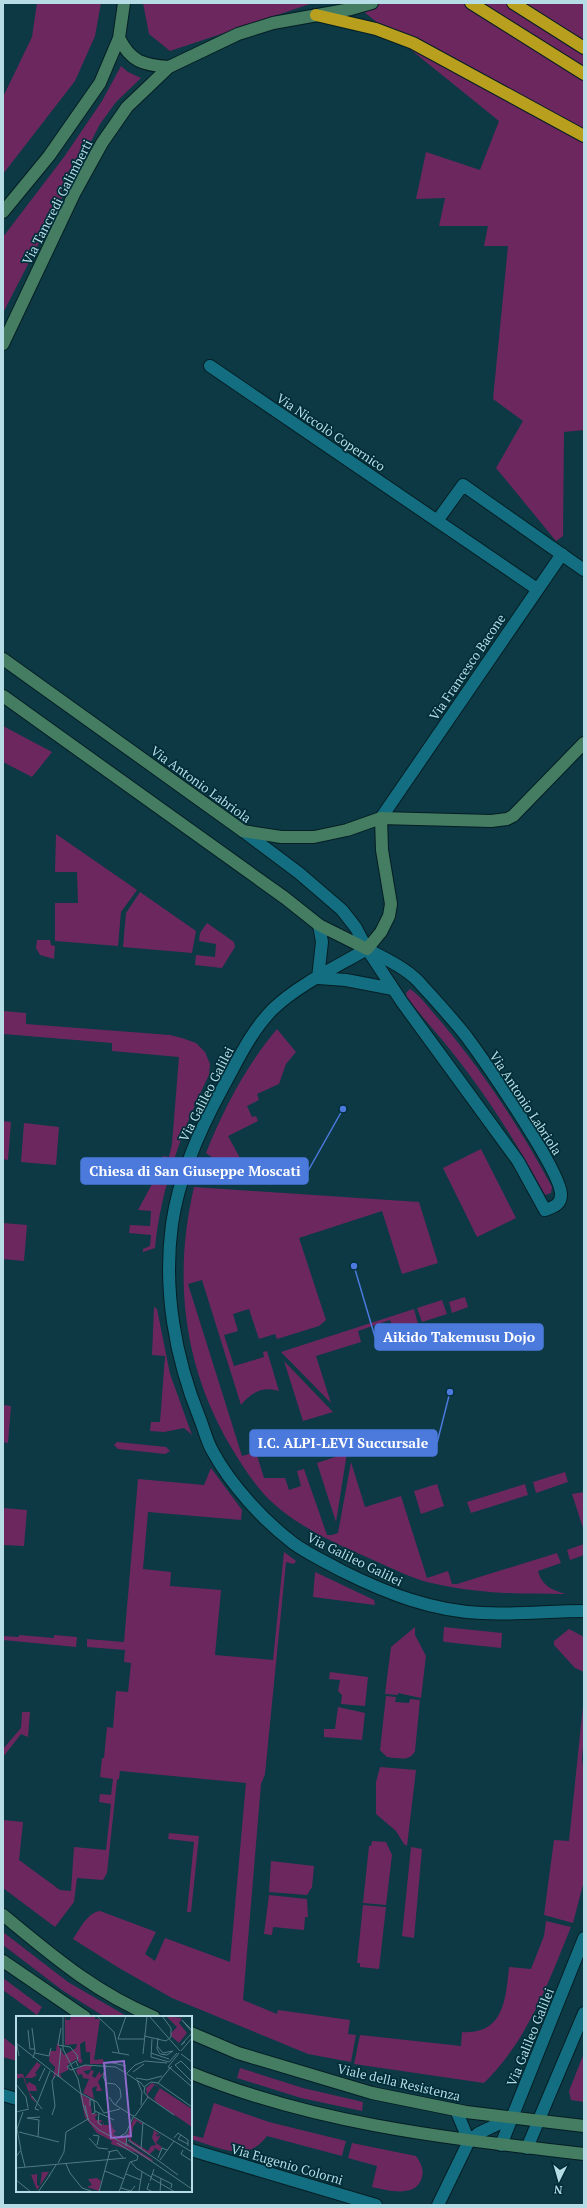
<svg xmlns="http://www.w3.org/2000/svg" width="587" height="2208" viewBox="0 0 587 2208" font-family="'PT Serif',serif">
<rect width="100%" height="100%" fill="#0c3943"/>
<path fill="#6d275f" d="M 37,3 L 101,3 L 95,36 L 75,81 L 3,174 L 3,97 L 32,37 Z
M 143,3 L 313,3 L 170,51 L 149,34 Z
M 353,3 L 584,3 L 584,430 L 564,432 L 563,536 L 556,541 L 496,468 L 523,421 L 493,399 L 508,246 L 484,246 L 488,226 L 439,226 L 445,198 L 416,199 L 426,152 L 480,170 L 499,121 Z
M 121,66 L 128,72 L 141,78 L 116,102 L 100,124 L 3,313 L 3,237 L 64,157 L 102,101 Z
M 3,726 L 52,752 L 32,777 L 3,762 Z
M 56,834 L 137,890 L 121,912 L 118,946 L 55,941 L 55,903 L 78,903 L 77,872 L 55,872 Z
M 140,892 L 196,931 L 192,953 L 123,947 L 126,913 Z
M 207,923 L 234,942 L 235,947 L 222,968 L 195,965 L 196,955 L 215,957 L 216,944 L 199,941 L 200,933 Z
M 37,940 L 50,940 L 51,945 L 55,946 L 54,959 L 40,955 L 36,948 Z
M 410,989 C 422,997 432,1012 442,1023 C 484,1073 521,1129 552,1187 L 551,1193 L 546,1195 L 544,1193 C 517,1143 487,1096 452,1052 C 437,1033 421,1016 407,997 L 406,993 Z
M 3,1011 L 26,1013 L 26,1024 L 170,1035 L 182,1038 L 196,1043 L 205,1052 L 210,1064 L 209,1075 C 182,1130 161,1187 155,1248 L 143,1252 L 143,1249 L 150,1246 L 151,1235 L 129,1233 L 130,1225 L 150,1226 L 151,1211 L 138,1210 L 152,1184 L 165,1185 L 169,1166 L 161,1165 L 163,1156 L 169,1157 L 172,1144 L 179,1057 L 112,1051 L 112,1043 L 3,1034 Z
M 277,1029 L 296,1052 L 286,1064 L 279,1084 L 257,1094 L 259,1100 L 247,1106 L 252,1117 L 256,1116 L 258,1121 L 228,1136 L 241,1160 L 220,1163 L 206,1153 C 224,1108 246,1066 277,1029 Z
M 3,1121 L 11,1122 L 8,1160 L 3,1159 Z
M 24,1123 L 59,1127 L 56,1165 L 21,1162 Z
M 481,1149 L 516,1218 L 477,1237 L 443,1168 Z
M 194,1187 L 419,1202 L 438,1263 L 402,1274 L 382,1211 L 299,1238 L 326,1320 L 319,1326 L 277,1339 L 275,1334 L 259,1339 L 249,1309 L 233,1314 L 238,1331 L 224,1335 L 234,1366 L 264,1357 L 263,1352 L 267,1351 L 279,1391 C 262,1386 251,1393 241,1405 L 202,1280 L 188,1284 L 242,1456 L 256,1452 L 264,1478 L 285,1478 L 289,1490 L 301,1486 L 297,1471 L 304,1469 L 327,1535 L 332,1535 L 338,1533 L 351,1462 L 365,1507 L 401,1496 L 427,1578 L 448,1571 L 452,1584 L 457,1584 L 557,1553 L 561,1563 L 538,1571 C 542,1586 552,1590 566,1594 C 520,1594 482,1594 436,1584 C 414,1580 392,1568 371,1559 C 337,1544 302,1529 274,1504 C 257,1489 243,1467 231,1447 C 183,1366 173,1278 194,1187 Z
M 3,1223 L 27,1225 L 24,1261 L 3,1259 Z
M 465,1297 L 468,1307 L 452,1313 L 449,1302 Z
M 442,1300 L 447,1314 L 422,1322 L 417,1308 Z
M 154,1307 L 157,1309 L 170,1374 L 192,1435 L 184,1428 L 164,1432 L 150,1431 L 151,1422 L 160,1422 L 165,1356 L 152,1355 Z
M 414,1309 L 418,1324 L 394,1331 L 390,1320 L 358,1331 L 361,1342 L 316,1356 L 331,1403 L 281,1352 Z
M 284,1361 L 333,1412 L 303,1421 Z
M 3,1405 L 11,1406 L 8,1443 L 3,1442 Z
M 117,1442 L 166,1447 L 170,1451 L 165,1454 L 118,1449 L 114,1445 Z
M 347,1453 L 336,1522 L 317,1463 Z
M 211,1468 L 242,1510 L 241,1520 L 148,1512 L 143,1569 L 171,1572 L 170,1586 L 221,1590 L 215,1655 L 273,1660 L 284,1552 L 296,1561 L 294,1564 L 286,1562 L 265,1774 L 261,1784 L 243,2000 L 277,2014 L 278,2010 L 350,2020 L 348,2034 L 356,2035 L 351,2062 L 308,2054 L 172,1998 L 119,1968 L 73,1939 C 80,1929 87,1913 100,1911 L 156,1932 L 145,1954 L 155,1961 L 165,1938 L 230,1962 L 246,1783 L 120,1771 L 119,1779 L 117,1780 L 107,1873 L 103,1880 L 77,1878 L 74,1902 L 55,1927 L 3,1888 L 3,1820 L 23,1822 L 19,1860 L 60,1890 L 71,1891 L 74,1847 L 106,1850 L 111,1804 L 99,1802 L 100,1794 L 111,1795 L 113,1779 L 100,1777 L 102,1758 L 104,1758 L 107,1727 L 113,1728 L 116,1691 L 128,1692 L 131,1663 L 124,1662 L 125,1650 L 87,1647 L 87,1639 L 124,1642 L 138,1479 L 204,1485 Z
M 565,1472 L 568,1482 L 536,1493 L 533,1482 Z
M 437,1484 L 444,1506 L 421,1514 L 414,1491 Z
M 525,1484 L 528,1495 L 471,1513 L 467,1502 Z
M 584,1492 L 584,1531 L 572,1494 Z
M 3,1508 L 27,1510 L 24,1546 L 3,1545 Z
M 584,1544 L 584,1555 L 570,1560 L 567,1550 Z
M 315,1572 L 374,1600 L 375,1605 L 313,1597 Z
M 415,1627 L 415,1635 L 426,1656 L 421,1698 L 398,1693 L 398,1695 L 385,1694 L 391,1647 Z
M 444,1627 L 502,1633 L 501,1648 L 445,1642 L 443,1641 Z
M 569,1629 L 584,1637 L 584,1672 L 575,1668 L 554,1645 L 554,1641 Z
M 19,1635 L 54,1638 L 54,1635 L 77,1637 L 76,1647 L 3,1640 L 3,1636 L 19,1637 Z
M 330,1672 L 368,1677 L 365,1706 L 341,1704 L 342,1695 L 338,1691 L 340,1680 L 329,1679 Z
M 386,1696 L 396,1697 L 395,1702 L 409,1703 L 410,1699 L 420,1700 L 415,1751 C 410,1762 398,1758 387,1757 L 380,1750 Z
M 584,1696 L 584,1737 L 582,1758 L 584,1776 L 584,1881 L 573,1923 L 544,1915 L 554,1840 L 569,1841 Z
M 338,1707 L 365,1713 L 362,1740 L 324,1737 L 324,1729 L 335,1729 Z
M 22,1712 L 30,1712 L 28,1737 L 21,1734 L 3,1757 L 3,1749 L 21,1728 Z
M 380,1767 L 416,1770 L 407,1846 L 404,1844 L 396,1831 L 376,1814 L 376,1782 Z
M 169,1833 L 199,1836 L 191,1912 L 187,1912 L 194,1842 L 168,1839 Z
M 372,1841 L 386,1842 L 392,1855 L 386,1905 L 363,1903 L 369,1846 L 371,1846 Z
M 411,1847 L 422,1849 L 414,1938 L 402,1936 Z
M 271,1861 L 314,1866 L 312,1887 L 307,1895 L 269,1892 Z
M 269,1895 L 307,1899 L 308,1917 L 305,1917 L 304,1930 L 273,1927 L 272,1935 L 264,1934 Z
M 363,1905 L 386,1907 L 379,1969 L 360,1967 L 360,1963 L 357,1963 Z
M 546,1921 L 571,1927 C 548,1983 528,2040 484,2083 L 354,2064 L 360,2035 L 461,2046 L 462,2032 C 504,2035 506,1998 509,1967 L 531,1969 L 544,1936 Z
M 3,1932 L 68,1982 L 128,2017 L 105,2017 L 62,1990 L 3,1945 Z
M 3,1978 L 42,2007 L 37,2015 L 3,1990 Z
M 3,2037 L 17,2048 L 17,2061 L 3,2057 Z
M 584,2053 L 584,2102 L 571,2100 L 569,2091 Z
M 240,2068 L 303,2088 L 363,2102 L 362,2111 L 301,2098 L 237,2078 Z
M 214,2103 L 269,2122 L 346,2141 L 342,2156 L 267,2136 C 247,2164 218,2147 191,2139 L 191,2135 L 203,2138 Z
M 352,2143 L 416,2156 C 421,2163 425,2171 421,2180 C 414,2198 386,2190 372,2187 L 377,2166 L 348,2158 Z"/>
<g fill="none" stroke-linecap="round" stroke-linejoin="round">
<g stroke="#051e24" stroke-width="14">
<path id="street" d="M 210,366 L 537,589
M 437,521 L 463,485 L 584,570
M 381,818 L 562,554
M 243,831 L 299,873 L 342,910 L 356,928 L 367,949 L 402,1002 L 518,1161 L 545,1210 C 553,1207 561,1205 561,1195 C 562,1172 483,1059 466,1036 C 451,1017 434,999 418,981 C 404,967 384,958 367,949
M 367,949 C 336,967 298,985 273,1009 C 251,1031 238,1060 223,1087 C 200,1129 179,1175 172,1224 C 163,1290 175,1358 200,1419 C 204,1429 207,1442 213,1452 C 231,1485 263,1520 293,1543 C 308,1554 326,1562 342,1571 C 386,1593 432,1611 482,1613 C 516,1615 550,1611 584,1611
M 318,978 L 346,980 L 393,989
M 318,978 L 322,942 L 319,925
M 3,2095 L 17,2099
M 456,2110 L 469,2141
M 501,2145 L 584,1938
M 527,2148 L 584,2013
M 191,2150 L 376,2205
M 438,2205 L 469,2141 L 479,2133 L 513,2117"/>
</g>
<g stroke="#051e24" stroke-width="14">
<path id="secondary" d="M 119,38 C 131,62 143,65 169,67
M 3,212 L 49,156 L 100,83 L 119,38 L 124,3
M 3,344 L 75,192 L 102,143 L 127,107 L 169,67 L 238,34 L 273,23 L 351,9 L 372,3
M 3,659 L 243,831 L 281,837 L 314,837 L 347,830 L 381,818 L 491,821 L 507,819 L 513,816 L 584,743
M 3,696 L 285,898 L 319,925 L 367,949 L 381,932 L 389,916 L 391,904 L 382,850 L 381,818
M 3,1915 C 53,1956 94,1992 154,2017
M 3,1961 L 85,2017
M 191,2033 L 238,2053 L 372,2093 L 466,2112 L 584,2126
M 191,2073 C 319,2125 448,2138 584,2154"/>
</g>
<g stroke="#051e24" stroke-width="14">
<path id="highway" d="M 471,3 L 584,74
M 513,3 L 584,48
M 316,15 L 376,29 L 413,43 L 584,136"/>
</g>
<use href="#street" stroke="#136e81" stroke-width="12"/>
<use href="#secondary" stroke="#457d63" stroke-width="12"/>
<use href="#highway" stroke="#b99f1e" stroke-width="12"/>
</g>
<g text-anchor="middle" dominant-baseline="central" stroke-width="3.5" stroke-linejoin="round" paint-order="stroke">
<g font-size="13" fill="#b6dce6" stroke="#002e38">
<text transform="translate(57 202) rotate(-63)">Via Tancredi Galimberti</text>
<text transform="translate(331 432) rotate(34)">Via Niccolò Copernico</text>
<text transform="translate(467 667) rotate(-56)">Via Francesco Bacone</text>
<text transform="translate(201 784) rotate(36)">Via Antonio Labriola</text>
<text transform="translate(206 1094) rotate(-63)">Via Galileo Galilei</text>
<text transform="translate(526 1103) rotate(57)">Via Antonio Labriola</text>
<text transform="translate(355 1559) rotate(26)">Via Galileo Galilei</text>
<text transform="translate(530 2037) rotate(-68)">Via Galileo Galilei</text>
<text transform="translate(399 2082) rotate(13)">Viale della Resistenza</text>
<text transform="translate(287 2164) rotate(16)">Via Eugenio Colorni</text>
</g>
</g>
<g transform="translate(16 2016)">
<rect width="176" height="176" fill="#0c3943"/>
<path d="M 49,0 L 50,4 L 54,4 L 55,0 L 79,0 L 79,3 L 84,3 L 78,44 L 87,43 L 88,48 L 74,48 L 74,36 L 70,36 L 69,25 L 64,28 L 65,43 L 67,44 L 65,47 L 68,48 L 63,47 L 61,43 L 52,48 L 52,54 L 44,58 L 46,62 L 40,59 L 37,63 L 39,51 L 33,45 L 34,35 L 40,35 L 41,27 L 48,39 L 60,32 L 61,28 L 49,29 ZM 150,0 L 166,2 L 163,7 L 171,17 L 163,27 L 155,20 L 155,17 L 161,11 ZM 21,46 L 25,49 L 19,57 L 21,59 L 16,62 L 9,62 ZM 68,49 L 76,50 L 74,54 L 67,55 L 72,59 L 75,54 L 78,55 L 76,60 L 79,62 L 84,55 L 84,59 L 88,56 L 82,66 L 86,75 L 80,75 L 81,70 L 76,72 L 78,83 L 67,77 L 73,63 L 67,62 L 66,58 L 62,59 L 60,54 ZM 0,58 L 7,58 L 11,69 L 13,66 L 20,70 L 21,75 L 13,75 L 20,87 L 15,82 L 7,61 L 0,63 ZM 136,67 L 176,93 L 176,111 L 131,80 L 130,72 ZM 139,68 L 144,72 L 138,82 L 140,86 L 131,79 ZM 64,78 L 74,83 L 76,98 L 82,98 L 79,101 L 80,104 L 86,104 L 84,108 L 87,109 L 87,105 L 88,109 L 93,109 L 94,104 L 97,113 L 100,115 L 97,118 L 103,122 L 109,120 L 111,127 L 137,144 L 136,146 L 121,137 L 95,128 L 96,125 L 81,117 L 69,101 ZM 118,102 L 126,107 L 126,109 L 121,105 L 117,111 L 115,124 L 132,135 L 135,130 L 140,129 L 136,122 L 138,114 L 144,119 L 140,118 L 141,121 L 145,119 L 140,127 L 146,131 L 144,135 L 137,131 L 139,133 L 133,139 L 114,126 L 111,119 ZM 26,156 L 33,156 L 21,174 L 15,159 L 21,158 L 21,169 L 24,170 ZM 81,162 L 85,165 L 83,175 L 71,171 L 76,169 L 72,163 Z" fill="#6d275f" fill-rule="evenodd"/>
<path fill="none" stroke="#507a84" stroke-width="1" d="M 47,0 L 47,33 L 62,63 L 68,92 L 73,105 L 83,114 L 116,132 L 176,173M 81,0 L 98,16 L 103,37M 110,0 L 102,23 L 128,23M 134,1 L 164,35M 16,12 L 19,35 L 17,42M 45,12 L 42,29 L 54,31 L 61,39 L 62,45M 12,14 L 14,33 L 19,33M 176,14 L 166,4 L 176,16M 128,20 L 150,25 L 155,21 L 155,12 L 146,0M 142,22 L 141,33 L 144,38 L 151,39 L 157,35M 136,23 L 135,41 L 153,46 L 161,37M 0,24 L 3,40M 169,26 L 165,29 L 176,17M 0,27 L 64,77 L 81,86 L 88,97 L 104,93M 141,30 L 147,37 L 157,35M 165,35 L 176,22M 96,36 L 113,39M 19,37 L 33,40 L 35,32M 135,37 L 153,43M 127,38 L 131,0M 165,38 L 176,46M 93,46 L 110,50M 62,50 L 60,45 L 51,51 L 55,54 L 69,49 L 100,51 L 125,67 L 128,71M 156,50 L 154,52 L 152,51 L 163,37M 154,52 L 176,71M 117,56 L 128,48M 176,56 L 165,45 L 159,49 L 176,66M 111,57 L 119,49 L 129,45 L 151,47M 42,61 L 45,32M 120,62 L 131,64 L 146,60M 121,64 L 126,76 L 125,89M 23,65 L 29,52M 90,67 L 99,68 L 104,73 L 105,81 L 99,89M 90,67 L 87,60 L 90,49M 142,67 L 176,91M 0,68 L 10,81 L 12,92M 16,80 L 26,93M 93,81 L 98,88 L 117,100M 132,81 L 158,99M 74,90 L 74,83 L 78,85 L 79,97 L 76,98M 23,94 L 19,93 L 34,55M 79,95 L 98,104M 0,96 L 13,93M 83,97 L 82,107 L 86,109M 36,99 L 39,90 L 36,65 L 39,60M 119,100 L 132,81 L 128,76 L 129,70 L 135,66 L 142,67 L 154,52M 118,101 L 176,136M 3,116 L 43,126M 77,119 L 83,120 L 81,129M 165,119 L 172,124 L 172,130M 22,121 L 23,104 L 11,102 L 24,101M 73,122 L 82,132 L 92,133M 101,122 L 110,117 L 118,99M 158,122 L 162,117 L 165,119 L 162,123 L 172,128M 112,124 L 143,145M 101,127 L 122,140 L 121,144 L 114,146M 110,130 L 111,118M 125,133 L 127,106M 167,134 L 165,138 L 176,145M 5,135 L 9,151M 92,136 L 101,134 L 107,142M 0,141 L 5,134 L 1,113 L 7,96M 142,142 L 146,132 L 151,134M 144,144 L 158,125M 143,145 L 162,159M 115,146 L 120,152 L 135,161M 42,147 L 48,136 L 50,116 L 72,103 L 69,89M 50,148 L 54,157 L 66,172 L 78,176M 0,152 L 110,142M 89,155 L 108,163M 110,158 L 125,164M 136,158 L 156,168 L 155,172M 33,160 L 40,149M 135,162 L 159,176M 0,164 L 15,176M 134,165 L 138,153M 133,167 L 131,173 L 137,176M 105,172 L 115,175 L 119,170M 123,175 L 126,156M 22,176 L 34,159M 83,176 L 94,135M 103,176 L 114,146M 144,176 L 145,162"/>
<path fill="#906acd" fill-opacity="0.15" stroke="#906acd" stroke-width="2" d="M 108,45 L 115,120 L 95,122 L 88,47 Z"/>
<rect width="176" height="176" fill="none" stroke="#b6dce6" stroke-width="2"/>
</g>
<path fill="none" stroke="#4b79dc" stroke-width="1.5" d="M343 1109L308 1171M354 1266L375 1337M450 1392L437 1443"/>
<g fill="#4b79dc" stroke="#002e38" stroke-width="1.5">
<circle cx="343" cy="1109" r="4"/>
<circle cx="354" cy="1266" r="4"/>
<circle cx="450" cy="1392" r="4"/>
</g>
<g fill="#4b79dc" stroke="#4b79dc" stroke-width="1.5">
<rect x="81" y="1158" width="227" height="26" rx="4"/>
<rect x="375" y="1324" width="168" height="26" rx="4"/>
<rect x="250" y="1430" width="187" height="26" rx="4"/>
</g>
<g font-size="14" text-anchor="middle" font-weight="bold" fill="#fff">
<text x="195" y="1176">Chiesa di San Giuseppe Moscati</text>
<text x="459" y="1342">Aikido Takemusu Dojo</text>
<text x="343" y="1448">I.C. ALPI-LEVI Succursale</text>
</g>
<rect width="587" height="2208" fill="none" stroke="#b6dce6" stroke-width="8"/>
<g transform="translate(559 2180) rotate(185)" stroke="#002e38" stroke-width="3" paint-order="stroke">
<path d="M0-3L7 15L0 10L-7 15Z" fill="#b6dce6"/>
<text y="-6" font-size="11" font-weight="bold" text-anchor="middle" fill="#b6dce6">N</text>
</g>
</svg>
